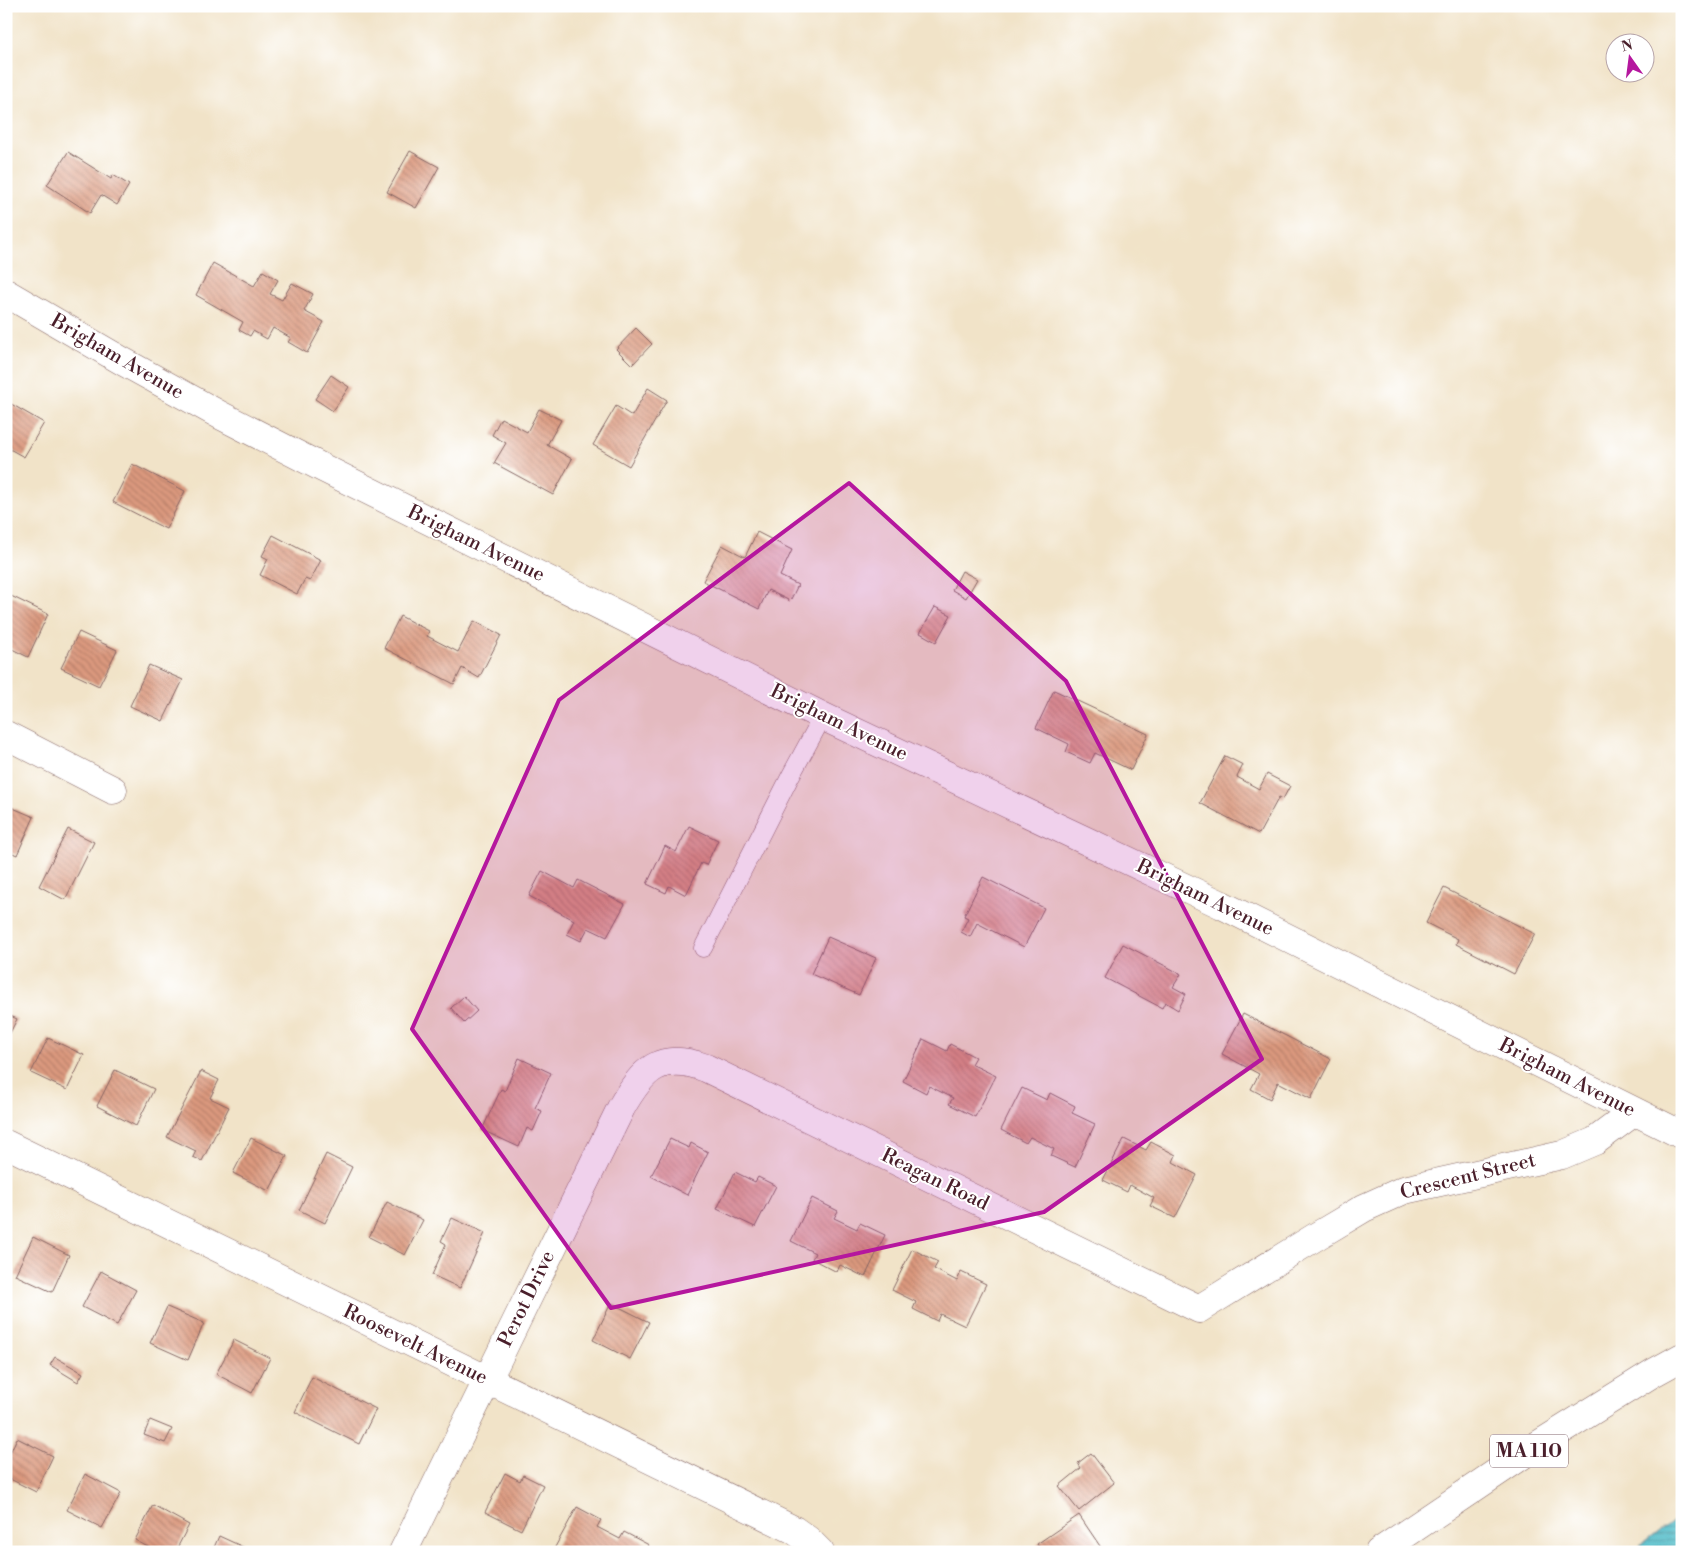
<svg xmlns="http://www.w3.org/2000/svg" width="1688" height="1558" viewBox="0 0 1688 1558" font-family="'Libre Bodoni',serif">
<defs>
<pattern id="water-rules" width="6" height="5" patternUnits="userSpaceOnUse" patternTransform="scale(1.25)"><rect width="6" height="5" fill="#4ebbc8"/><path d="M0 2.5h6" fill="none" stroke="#4397a3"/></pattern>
<pattern id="building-back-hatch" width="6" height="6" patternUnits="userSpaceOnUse" patternTransform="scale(1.25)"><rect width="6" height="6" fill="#db997e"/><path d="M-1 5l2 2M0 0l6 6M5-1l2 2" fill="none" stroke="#b47c67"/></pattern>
</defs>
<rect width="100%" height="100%" fill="#fff"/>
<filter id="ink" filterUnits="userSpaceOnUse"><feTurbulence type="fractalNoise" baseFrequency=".02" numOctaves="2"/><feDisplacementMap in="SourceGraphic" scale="10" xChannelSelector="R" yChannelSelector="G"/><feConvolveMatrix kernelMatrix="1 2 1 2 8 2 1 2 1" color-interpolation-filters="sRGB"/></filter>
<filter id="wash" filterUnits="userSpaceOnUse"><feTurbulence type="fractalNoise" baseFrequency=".0096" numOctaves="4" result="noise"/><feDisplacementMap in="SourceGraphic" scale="20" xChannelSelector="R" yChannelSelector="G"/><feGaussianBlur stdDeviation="1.12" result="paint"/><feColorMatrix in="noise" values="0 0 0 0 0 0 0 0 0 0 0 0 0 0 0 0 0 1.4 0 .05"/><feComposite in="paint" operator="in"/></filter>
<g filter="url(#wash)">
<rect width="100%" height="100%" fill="#f1e3c8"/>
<path fill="url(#water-rules)" stroke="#4c6d7a" d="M 1682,1513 L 1682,1552 L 1632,1552 Z"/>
<g id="blocks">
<path fill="url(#building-back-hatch)" d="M 410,151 L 439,167 L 416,208 L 387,192 Z
M 68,152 L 111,179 L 113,175 L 129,185 L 117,205 L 101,195 L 90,213 L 47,185 Z
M 213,263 L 254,286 L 263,271 L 278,280 L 270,294 L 282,300 L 292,283 L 313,294 L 304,311 L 324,322 L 307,353 L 288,342 L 291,338 L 273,328 L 267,339 L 253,331 L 250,336 L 239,330 L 243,322 L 196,295 Z
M 636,328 L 652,344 L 632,365 L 616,349 Z
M 331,375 L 349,387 L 333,411 L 315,399 Z
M 648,388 L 667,400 L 629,466 L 593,445 L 616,406 L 632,416 Z
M 6,401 L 44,423 L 24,457 L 6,447 Z
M 539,409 L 561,420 L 547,445 L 572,459 L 553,495 L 494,463 L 506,443 L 492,435 L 501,418 L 527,432 Z
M 132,464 L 185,491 L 166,529 L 113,502 Z
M 757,532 L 792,550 L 780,576 L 798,585 L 790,601 L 768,590 L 759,609 L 703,581 L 722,545 L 745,557 Z
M 273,535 L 321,560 L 310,581 L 305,579 L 297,594 L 260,575 L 268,559 L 262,556 Z
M 962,571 L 977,579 L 966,598 L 952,590 Z
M 11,596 L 48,614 L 28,657 L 6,646 L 6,607 Z
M 935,607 L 951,615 L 936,642 L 920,633 Z
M 400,616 L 429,631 L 427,636 L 458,652 L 474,621 L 501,635 L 479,678 L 462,668 L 454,684 L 384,648 Z
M 79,632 L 117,650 L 99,686 L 61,668 Z
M 149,665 L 183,680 L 163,721 L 130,706 Z
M 1054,690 L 1148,734 L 1131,770 L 1095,753 L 1090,763 L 1066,752 L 1069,744 L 1036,728 Z
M 1225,756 L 1243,765 L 1237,777 L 1259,789 L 1267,774 L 1290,786 L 1283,799 L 1279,797 L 1259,834 L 1200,803 Z
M 6,805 L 34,817 L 17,855 L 6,850 Z
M 689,826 L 718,840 L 706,865 L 701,863 L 686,895 L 669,886 L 666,893 L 647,884 L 665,846 L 676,852 Z
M 68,829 L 94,842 L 65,900 L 39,886 Z
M 542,871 L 574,888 L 578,880 L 625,904 L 607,937 L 588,928 L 581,941 L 567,934 L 574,920 L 529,896 Z
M 983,877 L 1044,908 L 1024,947 L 977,923 L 970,937 L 961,932 L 968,918 L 964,916 Z
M 1444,888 L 1535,934 L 1514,974 L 1456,944 L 1458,939 L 1426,923 Z
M 828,937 L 876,958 L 859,995 L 811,974 Z
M 1123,944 L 1181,974 L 1173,987 L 1186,994 L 1178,1010 L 1165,1002 L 1162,1008 L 1105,978 Z
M 464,996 L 477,1011 L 464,1023 L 451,1008 Z
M 6,1014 L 17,1019 L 6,1041 Z
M 1243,1014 L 1331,1059 L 1311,1099 L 1278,1082 L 1270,1099 L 1251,1089 L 1259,1074 L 1222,1054 Z
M 48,1038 L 84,1055 L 67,1090 L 31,1073 Z
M 923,1039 L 947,1051 L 950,1044 L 975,1057 L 971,1064 L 996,1076 L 975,1117 L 949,1104 L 953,1098 L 929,1086 L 926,1093 L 903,1081 Z
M 519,1058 L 551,1073 L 535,1108 L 542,1111 L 533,1131 L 527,1128 L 519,1147 L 482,1130 L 501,1089 L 505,1091 Z
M 115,1070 L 154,1089 L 136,1126 L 97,1106 Z
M 201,1071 L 219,1080 L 210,1098 L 229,1107 L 202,1161 L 193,1157 L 196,1151 L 167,1137 Z
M 1022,1088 L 1047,1100 L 1050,1093 L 1075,1106 L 1072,1113 L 1095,1124 L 1075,1167 L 1051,1156 L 1054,1149 L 1030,1137 L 1026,1143 L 1001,1130 Z
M 251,1138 L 287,1156 L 269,1191 L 233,1173 Z
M 670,1139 L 689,1148 L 691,1143 L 708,1152 L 687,1195 L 651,1176 Z
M 1124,1139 L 1146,1150 L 1151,1142 L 1176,1155 L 1173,1162 L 1197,1175 L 1175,1218 L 1150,1206 L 1154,1198 L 1130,1185 L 1127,1192 L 1103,1180 Z
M 326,1154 L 352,1167 L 325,1223 L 299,1210 Z
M 735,1172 L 755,1182 L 758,1177 L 776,1186 L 755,1227 L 717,1209 Z
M 812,1198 L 838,1211 L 834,1218 L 857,1229 L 860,1223 L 885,1235 L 865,1277 L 840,1265 L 837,1272 L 812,1259 L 815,1253 L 791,1241 Z
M 387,1202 L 423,1220 L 405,1255 L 369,1237 Z
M 452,1218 L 485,1233 L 460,1288 L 432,1275 L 446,1244 L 441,1241 Z
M 33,1237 L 69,1255 L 52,1292 L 15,1275 Z
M 912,1249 L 938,1262 L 934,1269 L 957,1281 L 961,1272 L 986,1284 L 965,1326 L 940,1314 L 937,1321 L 913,1309 L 916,1302 L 892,1290 Z
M 101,1271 L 136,1290 L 117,1325 L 82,1307 Z
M 611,1303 L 649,1322 L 630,1359 L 593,1340 Z
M 167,1307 L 204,1323 L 188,1360 L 150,1343 Z
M 234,1340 L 270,1358 L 252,1393 L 216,1374 Z
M 55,1357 L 83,1373 L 78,1382 L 50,1365 Z
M 312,1377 L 376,1409 L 359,1444 L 295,1412 Z
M 150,1420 L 172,1429 L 165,1443 L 144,1435 Z
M 17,1438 L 53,1456 L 36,1492 L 6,1477 L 6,1461 Z
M 1091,1453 L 1114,1483 L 1079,1511 L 1059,1486 L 1081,1468 L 1078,1463 Z
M 505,1473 L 520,1481 L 523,1475 L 543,1485 L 521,1530 L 485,1512 Z
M 85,1474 L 121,1493 L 102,1528 L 67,1510 Z
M 153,1505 L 189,1525 L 175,1552 L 157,1552 L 135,1540 Z
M 577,1507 L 601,1520 L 597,1527 L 620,1539 L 624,1532 L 649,1545 L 645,1552 L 559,1552 L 554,1549 Z
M 1079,1515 L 1104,1552 L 1042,1552 L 1037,1544 Z
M 219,1536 L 254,1552 L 212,1552 Z
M 1129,1545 L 1133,1552 L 1120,1552 Z"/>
</g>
</g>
<g filter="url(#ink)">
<use href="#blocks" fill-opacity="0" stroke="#846462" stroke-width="1"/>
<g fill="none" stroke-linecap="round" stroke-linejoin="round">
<g stroke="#846462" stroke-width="19">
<path id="lane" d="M 703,948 L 791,775 L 823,716"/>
</g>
<g stroke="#846462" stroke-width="29">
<path id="street" d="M 6,293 L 124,362 L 220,415 L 323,468 L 824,717 L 1222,905 L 1682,1135
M 6,735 L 113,790
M 6,1144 L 794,1530 L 808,1540 L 820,1552
M 403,1552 L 621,1108 C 643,1069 660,1051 706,1068 L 1199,1309 L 1317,1236 L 1364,1208 L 1404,1190 L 1562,1155 L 1595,1141 L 1634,1112"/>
</g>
<g stroke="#846462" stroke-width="29">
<path id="primary" d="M 1379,1552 L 1533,1448 L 1653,1373 L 1682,1357"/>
</g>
<use href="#lane" stroke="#fff" stroke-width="18"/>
<use href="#street" stroke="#fff" stroke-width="28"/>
<use href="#primary" stroke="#fff" stroke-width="28"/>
</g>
</g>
<path fill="#b5179e" fill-opacity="0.2" stroke="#b5179e" stroke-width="4" stroke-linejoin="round" d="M 849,483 L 1066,681 L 1262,1059 L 1044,1212 L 611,1308 L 412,1029 L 559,700 Z"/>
<g text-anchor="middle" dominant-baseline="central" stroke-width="4" stroke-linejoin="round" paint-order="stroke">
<rect fill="#fff" stroke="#80626b" stroke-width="1" x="1490" y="1434.5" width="78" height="33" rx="4"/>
<g font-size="19" font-weight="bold" fill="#4a1f2b">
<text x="1529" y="1451">MA 110</text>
</g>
<g font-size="20" fill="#4a1f2b" stroke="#fff">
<text transform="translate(117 357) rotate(30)">Brigham Avenue</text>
<text transform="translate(476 544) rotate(26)">Brigham Avenue</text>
<text transform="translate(839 723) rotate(26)">Brigham Avenue</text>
<text transform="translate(1205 898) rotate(26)">Brigham Avenue</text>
<text transform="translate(1567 1078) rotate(27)">Brigham Avenue</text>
<text transform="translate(1468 1177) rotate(-14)">Crescent Street</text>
<text transform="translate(935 1180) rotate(26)">Reagan Road</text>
<text transform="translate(527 1299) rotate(-64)">Perot Drive</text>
<text transform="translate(415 1345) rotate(26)">Roosevelt Avenue</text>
</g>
</g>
<rect width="1688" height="1558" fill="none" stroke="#fff" stroke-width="25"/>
<g transform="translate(1630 58) rotate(346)"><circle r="24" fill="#ffffff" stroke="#b7a5aa"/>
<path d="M0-4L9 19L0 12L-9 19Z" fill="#b5179e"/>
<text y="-8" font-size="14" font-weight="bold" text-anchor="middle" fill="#4a1f2b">N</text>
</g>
</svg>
